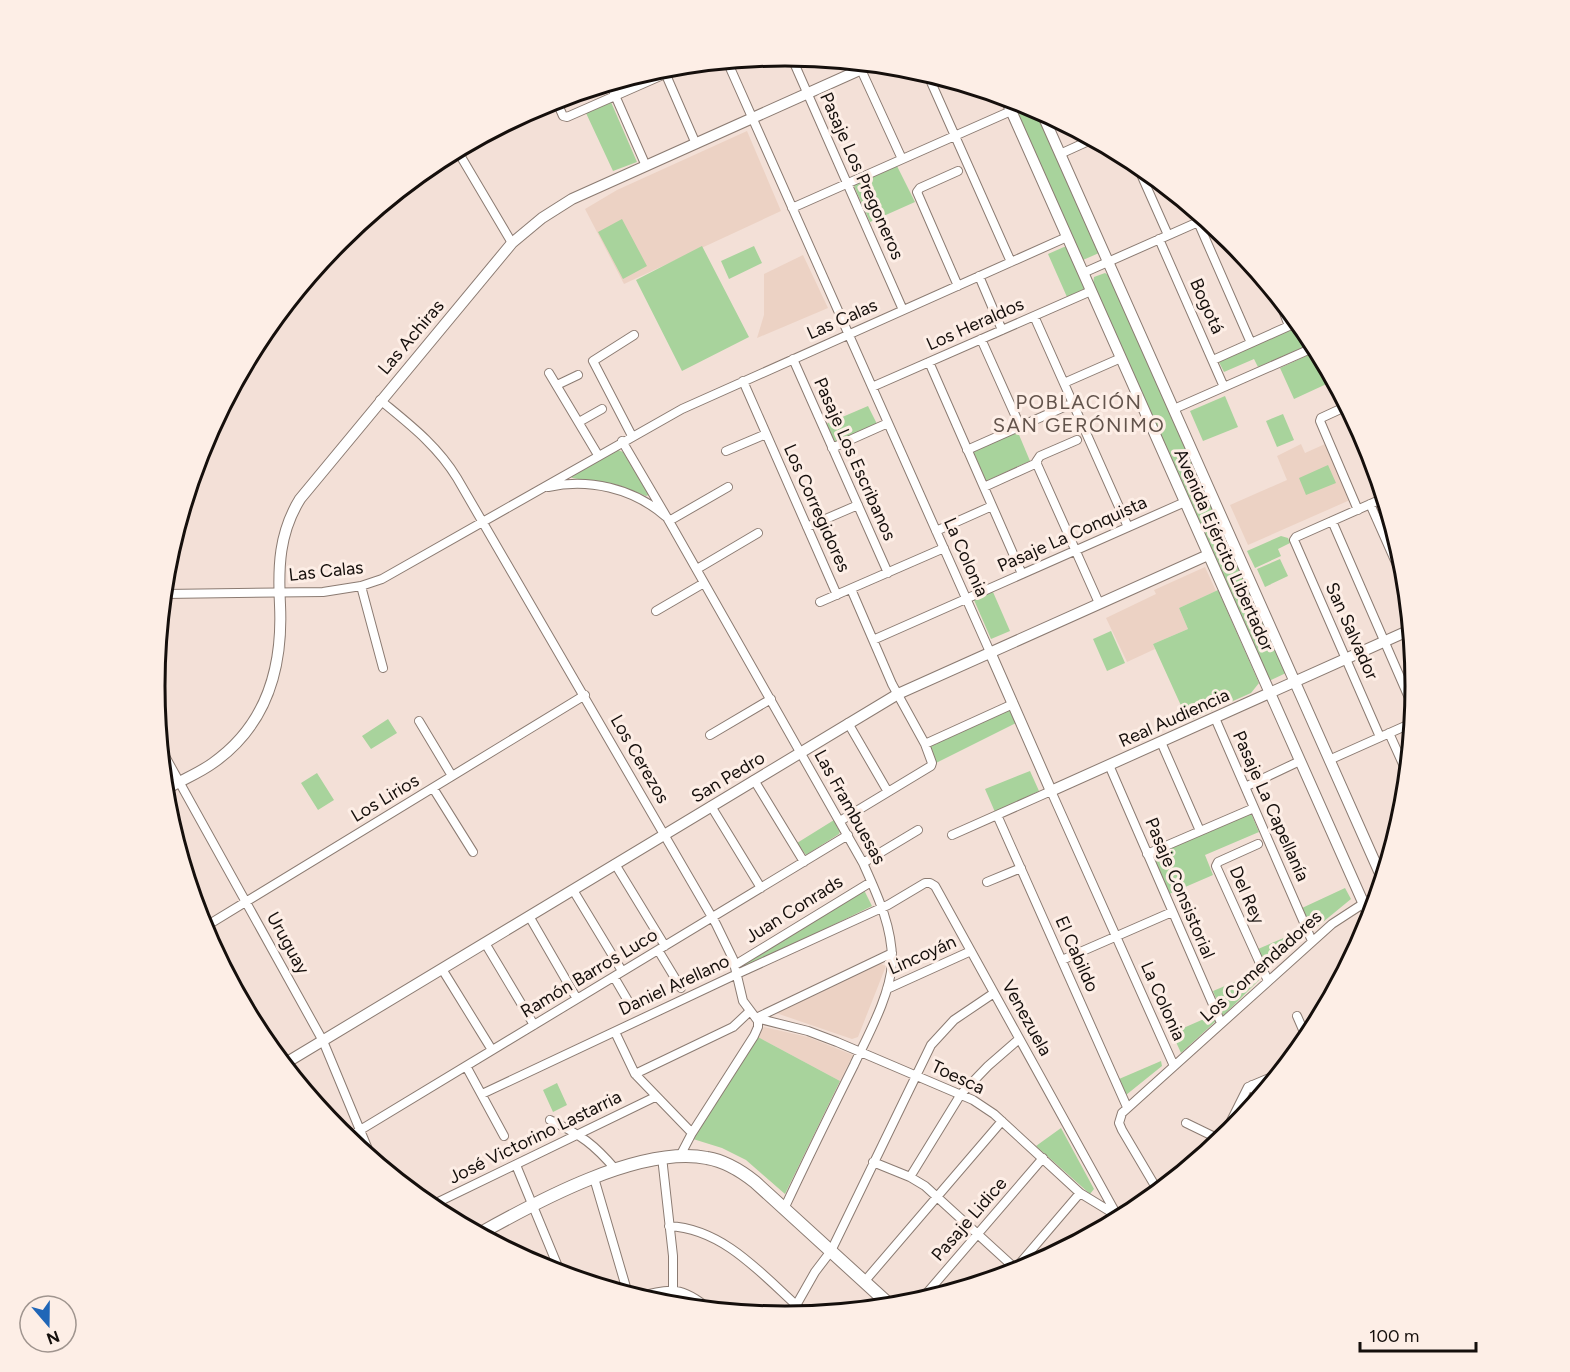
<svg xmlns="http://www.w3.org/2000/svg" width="1570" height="1372" viewBox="0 0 1570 1372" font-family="Figtree,sans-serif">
<rect width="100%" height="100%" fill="#f3e0d7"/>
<path fill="#ecd2c4" d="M 747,131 L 781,211 L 624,284 L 585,209 L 617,190 Z
M 803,255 L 828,308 L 757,338 L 764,315 L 764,274 Z
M 1301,444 L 1305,453 L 1325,444 L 1350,500 L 1248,545 L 1230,505 L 1287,480 L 1277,456 Z
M 1205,567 L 1216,591 L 1179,608 L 1188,629 L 1153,644 L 1155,649 L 1127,662 L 1106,618 L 1156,594 L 1154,590 Z
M 879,963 L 886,966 L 858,1037 L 852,1039 L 773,1012 Z
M 764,1027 L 808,1037 L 853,1055 L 840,1081 L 758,1037 Z"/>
<path fill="#a8d39c" d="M 1009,98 L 1036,108 L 1099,253 L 1083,260 Z
M 611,102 L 637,162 L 613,171 L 586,113 Z
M 896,164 L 915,202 L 870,222 L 853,184 Z
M 622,219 L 647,266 L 623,279 L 598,232 Z
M 702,246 L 749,337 L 682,371 L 636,280 Z
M 754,246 L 762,263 L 729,279 L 721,261 Z
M 1064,247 L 1068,247 L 1087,288 L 1067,297 L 1048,254 Z
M 1105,273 L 1111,277 L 1286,673 L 1269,681 L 1093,284 L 1094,277 Z
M 1289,311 L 1313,343 L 1258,367 L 1254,359 L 1224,372 L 1218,360 L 1295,327 Z
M 1317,351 L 1333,381 L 1294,399 L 1280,368 Z
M 1225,396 L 1238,427 L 1203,441 L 1190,411 Z
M 868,406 L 877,424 L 835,442 L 826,424 Z
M 1283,414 L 1294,440 L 1277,447 L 1266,421 Z
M 1017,430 L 1030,461 L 986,481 L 973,453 L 974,448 Z
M 616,449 L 623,452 L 649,495 L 646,496 L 618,485 L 572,478 L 570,475 Z
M 1328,465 L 1336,483 L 1306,495 L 1299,478 Z
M 1281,536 L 1288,538 L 1290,543 L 1278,549 L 1281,556 L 1255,568 L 1247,551 Z
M 1280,559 L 1288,576 L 1265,587 L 1257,569 Z
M 1218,590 L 1259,683 L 1251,693 L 1188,721 L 1153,644 L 1188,629 L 1179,608 Z
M 993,592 L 1010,631 L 991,639 L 974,600 Z
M 1111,631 L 1125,663 L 1107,671 L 1093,639 Z
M 1009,708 L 1016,723 L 936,763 L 928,745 Z
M 388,719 L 397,733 L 371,749 L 362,736 Z
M 1030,771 L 1039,791 L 995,812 L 985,789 Z
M 317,773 L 334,800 L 318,810 L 301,783 Z
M 1250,811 L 1259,832 L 1205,855 L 1213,875 L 1169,894 L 1151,853 Z
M 834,820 L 840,831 L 839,834 L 806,855 L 797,843 Z
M 1345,888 L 1351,899 L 1312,931 L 1302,908 Z
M 864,890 L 872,906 L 745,968 L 743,964 Z
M 1300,931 L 1304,937 L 1268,971 L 1258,949 Z
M 1256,973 L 1259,980 L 1223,1016 L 1213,991 Z
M 1213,1015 L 1216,1021 L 1181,1053 L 1172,1033 Z
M 758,1037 L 840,1081 L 785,1194 L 746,1160 L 722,1148 L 693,1139 Z
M 1161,1061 L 1162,1066 L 1126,1095 L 1119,1079 Z
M 557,1083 L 567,1105 L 553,1112 L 543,1090 Z
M 1061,1128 L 1094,1189 L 1090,1194 L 1036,1146 Z"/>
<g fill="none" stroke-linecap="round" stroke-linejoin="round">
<g stroke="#8b7b72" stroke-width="10">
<path id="minor" d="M 791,56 L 903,310
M 727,61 L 990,652
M 858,63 L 902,159
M 663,68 L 696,144
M 927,73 L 1011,262
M 610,84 L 646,166
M 556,100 L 563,116 L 567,117 L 665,74
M 457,150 L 512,243
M 1060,154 L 1093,139
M 1136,163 L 1168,235
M 958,171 L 920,188 L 917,192 L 958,286
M 792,208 L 1011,111
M 1198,222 L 1251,343
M 1159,239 L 1224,387
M 1083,273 L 1205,219
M 979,276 L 1002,330
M 1034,316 L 1128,527
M 981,339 L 1020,426
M 256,345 L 343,237
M 793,359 L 888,573
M 1213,360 L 1289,326 L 1278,297
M 929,362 L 1022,574
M 549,373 L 598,455
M 743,381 L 837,595
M 1064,383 L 1121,358
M 557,385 L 578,375
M 872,387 L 1091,291
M 380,400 C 409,424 437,445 457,478 L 716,924 L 733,959 L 743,1001 L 758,1021 L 758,1027 L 754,1036 L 692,1133 L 680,1156
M 1347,406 L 1321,418 L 1320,421 L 1358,510
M 1174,409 L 1315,347
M 579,422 L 602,409
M 632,436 L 593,361 L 634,335
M 1077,440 L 1040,456 L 1036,462 L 1099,603
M 622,441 L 669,521 L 863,863 C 877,894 893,928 892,963 C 890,996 868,1035 854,1065 C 830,1113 807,1160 784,1209
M 832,448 L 888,423
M 967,450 L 1073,403
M 726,451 L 766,434
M 548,487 C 588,478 633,488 665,516
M 984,487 L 1037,463
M 1370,504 L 1405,583
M 669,521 L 728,487
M 1332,521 L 1413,707
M 807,527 L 858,505
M 936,531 L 992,506
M 697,569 L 758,533
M 361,586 L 383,668
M 164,594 L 323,592 L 361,586 L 382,579 L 682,409 L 1067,237
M 820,602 L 944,548
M 656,611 L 704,583
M 873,640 L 1185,502
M 1215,718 L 1312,941
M 419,721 L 452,776
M 848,723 L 888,792
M 1389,733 L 1407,773
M 710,735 L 771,699
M 1380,737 L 1294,540 L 1296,537 L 1384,498
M 1161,742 L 1200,831
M 925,744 L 1013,704
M 161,749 L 323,1041 L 372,1159
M 1329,760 L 1412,723
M 1109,765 L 1221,1023
M 754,780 L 804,862
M 1245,787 L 1300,761
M 433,788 L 473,852
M 711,806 L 761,888
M 997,815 L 1127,1107
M 840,821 L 931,766 L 932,763 L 925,744 L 892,684 L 851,589
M 952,835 L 1051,791 L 1174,1066
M 1258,844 L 1218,862 L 1216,866 L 1268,981
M 1147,854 L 1254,808
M 863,863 L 918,830
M 615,864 L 665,946
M 987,882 L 1021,868
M 573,890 L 622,971
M 529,916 L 577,999
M 203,928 L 585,695
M 485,943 L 534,1025
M 658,950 L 681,988
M 1062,960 L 1172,912
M 735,965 L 871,882
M 442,969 L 492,1050
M 614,977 L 631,1006
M 887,989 L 971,951
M 1297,1016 L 1307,1039
M 756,1018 L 808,1031 L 837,1042 L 973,1100 L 994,1114 L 1080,1193 L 1116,1215
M 756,1018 L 892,953
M 615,1032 L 635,1074 L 692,1133
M 466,1066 L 504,1136
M 635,1074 L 733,1027 L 750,1011
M 1252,1085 L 1258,1099
M 482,1094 L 737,974 L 888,905 L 925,883 L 930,883 L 935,886 L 1119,1219
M 550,1120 C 581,1135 594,1144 616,1170
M 1186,1123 L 1221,1140
M 347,1138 L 848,835
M 1222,1139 L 1248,1087 L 1279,1074
M 662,1157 L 673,1256 L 673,1305
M 873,1162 L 910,1177 L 925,1186 L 1018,1271
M 516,1165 L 561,1274
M 910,1177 L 961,1094 L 988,1066 L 1019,1039
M 594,1178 L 628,1294
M 1158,1191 L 1122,1130 L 1119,1123 L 1122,1113 L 1332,924 L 1378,894
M 430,1206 L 655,1097
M 669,1226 C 726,1229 765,1278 806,1314
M 1016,1268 L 1080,1193
M 864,1282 L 1002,1121
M 638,1297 C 670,1287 683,1287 709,1309
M 920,1301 L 1043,1158
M 790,1316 L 815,1272 L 831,1251 L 931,1045 L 954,1020 L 994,993"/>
</g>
<g stroke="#8b7b72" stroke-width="12">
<path id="tertiary" d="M 1005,97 L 1370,918
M 1041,111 L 1382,878
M 990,652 L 1051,791 L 1410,630
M 165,790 C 181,780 198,774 213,763 C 267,725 283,668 280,605 C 278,567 279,533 300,499 L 512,243 L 542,218 L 572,199 L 873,64
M 284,1064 L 898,694 L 1208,555"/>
</g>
<g stroke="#8b7b72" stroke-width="14">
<path id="secondary" d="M 479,1234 C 536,1202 640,1145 707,1158 C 725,1161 740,1170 755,1182 L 891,1306"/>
</g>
<use href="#minor" stroke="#fff" stroke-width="8"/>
<use href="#tertiary" stroke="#fff" stroke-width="10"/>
<use href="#secondary" stroke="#fff" stroke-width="12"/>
</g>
<g text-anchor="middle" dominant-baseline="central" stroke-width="6" stroke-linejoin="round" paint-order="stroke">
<g font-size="18" fill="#150f0c" stroke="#fdeee6">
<text transform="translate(862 176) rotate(66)">Pasaje Los Pregoneros</text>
<text transform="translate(1207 306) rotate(66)">Bogotá</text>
<text transform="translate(842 319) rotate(-24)">Las Calas</text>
<text transform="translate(975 324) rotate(-24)">Los Heraldos</text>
<text transform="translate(411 337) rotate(-50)">Las Achiras</text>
<text transform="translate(855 459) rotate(66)">Pasaje Los Escribanos</text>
<text transform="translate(817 508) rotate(66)">Los Corregidores</text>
<text transform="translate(1072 534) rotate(-24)">Pasaje La Conquista</text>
<text transform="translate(1224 550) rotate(66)">Avenida Ejército Libertador</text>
<text transform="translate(966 557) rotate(66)">La Colonia</text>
<text transform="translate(326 571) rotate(-6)">Las Calas</text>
<text transform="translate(1352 631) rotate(66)">San Salvador</text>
<text transform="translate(1174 718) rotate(-24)">Real Audiencia</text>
<text transform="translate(640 759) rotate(60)">Los Cerezos</text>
<text transform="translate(728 777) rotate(-31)">San Pedro</text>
<text transform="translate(385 798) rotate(-31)">Los Lirios</text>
<text transform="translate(1271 806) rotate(66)">Pasaje La Capellanía</text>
<text transform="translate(850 807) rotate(61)">Las Frambuesas</text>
<text transform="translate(1180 888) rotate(67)">Pasaje Consistorial</text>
<text transform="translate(1247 895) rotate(66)">Del Rey</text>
<text transform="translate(794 909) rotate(-32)">Juan Conrads</text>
<text transform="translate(288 943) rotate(61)">Uruguay</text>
<text transform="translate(1077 954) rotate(66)">El Cabildo</text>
<text transform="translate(922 955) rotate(-24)">Lincoyán</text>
<text transform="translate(1261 966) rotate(-42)">Los Comendadores</text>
<text transform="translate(589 973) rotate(-31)">Ramón Barros Luco</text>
<text transform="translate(674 985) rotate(-25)">Daniel Arellano</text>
<text transform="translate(1163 1001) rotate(66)">La Colonia</text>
<text transform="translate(1027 1018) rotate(61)">Venezuela</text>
<text transform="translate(958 1077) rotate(25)">Toesca</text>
<text transform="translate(535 1137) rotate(-26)">José Victorino Lastarria</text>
<text transform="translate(969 1219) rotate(-49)">Pasaje Lidice</text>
</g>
<g font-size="20" letter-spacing="1.5" fill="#63544c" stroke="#fdeee6">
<text x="1079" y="402">POBLACIÓN<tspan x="1079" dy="23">SAN GERÓNIMO</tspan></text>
</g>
</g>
<path d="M0 0H1570V1372H0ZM165 686a620 620 0 1 1 1240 0a620 620 0 1 1-1240 0Z" fill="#fdeee6" fill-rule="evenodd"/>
<path fill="none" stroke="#150f0c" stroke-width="3" d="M165 686a620 620 0 1 1 1240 0a620 620 0 1 1-1240 0Z"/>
<g transform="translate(48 1324) rotate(160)"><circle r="28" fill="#fdeee6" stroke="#a0958f" stroke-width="1.5"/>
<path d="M0-4.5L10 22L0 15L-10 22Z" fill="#2066b7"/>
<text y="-9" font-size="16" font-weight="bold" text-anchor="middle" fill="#150f0c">N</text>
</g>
<path d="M1360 1342v9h116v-9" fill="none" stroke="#150f0c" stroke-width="3"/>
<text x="1369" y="1342" font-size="18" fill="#150f0c" stroke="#fdeee6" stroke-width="4.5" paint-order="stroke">100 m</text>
</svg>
